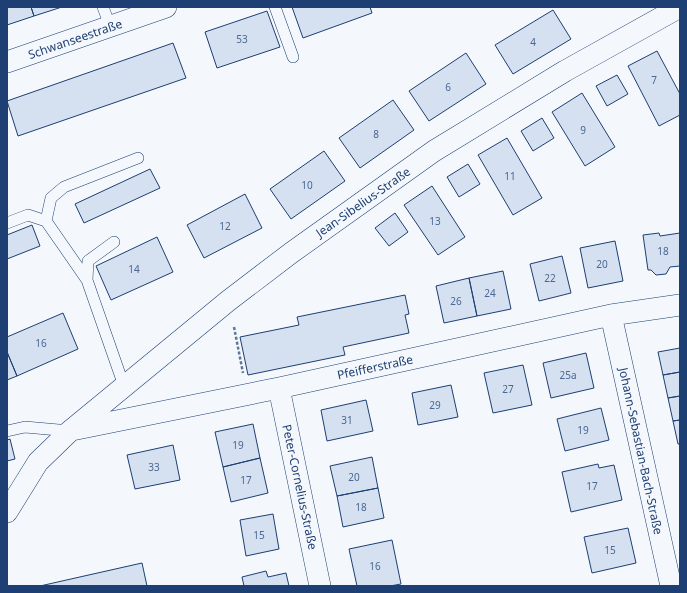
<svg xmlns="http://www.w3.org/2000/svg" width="687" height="593" viewBox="0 0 687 593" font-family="'Noto Sans',sans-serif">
<rect width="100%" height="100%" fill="#f4f7fb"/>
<path fill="#d5e0f0" stroke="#1d3f73" d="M 7,7 L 31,7 L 34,16 L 7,25 Z
M 31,7 L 62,7 L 34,16 Z
M 292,7 L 370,7 L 372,13 L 303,38 Z
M 553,10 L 571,39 L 513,74 L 495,45 Z
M 267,11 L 280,47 L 217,68 L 205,32 Z
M 173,43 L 186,78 L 18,136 L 7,101 Z
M 657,51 L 680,94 L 680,115 L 659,126 L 628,66 Z
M 466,53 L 486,84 L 429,121 L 409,91 Z
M 617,75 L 628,94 L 607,106 L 596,86 Z
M 582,93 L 615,147 L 585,166 L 552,112 Z
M 393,100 L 414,130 L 360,168 L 339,138 Z
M 542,118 L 554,138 L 533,151 L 521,131 Z
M 507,138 L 542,198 L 513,215 L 478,155 Z
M 324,151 L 345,181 L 291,219 L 270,189 Z
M 468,164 L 480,184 L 459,197 L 447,177 Z
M 150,169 L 160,188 L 84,223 L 75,204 Z
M 432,186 L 465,237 L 438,255 L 404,205 Z
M 245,194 L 262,228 L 204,258 L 187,225 Z
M 395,213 L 408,232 L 389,246 L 375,228 Z
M 32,225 L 40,246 L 7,259 L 7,235 Z
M 659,233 L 660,236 L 680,233 L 680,266 L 670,267 L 666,274 L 656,275 L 651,270 L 648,270 L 643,235 Z
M 157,237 L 173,272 L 111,300 L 96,266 Z
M 615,241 L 623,281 L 588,288 L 580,248 Z
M 562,256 L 571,293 L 539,301 L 530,264 Z
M 503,271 L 511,309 L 477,316 L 469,278 Z
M 469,278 L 477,316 L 444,323 L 436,286 Z
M 405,295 L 409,314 L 405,315 L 409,333 L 343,347 L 345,355 L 248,375 L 240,337 L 299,325 L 297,317 Z
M 63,313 L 78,349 L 17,376 L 7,352 L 7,337 Z
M 680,348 L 680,372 L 663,375 L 658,352 Z
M 7,352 L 17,376 L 7,380 Z
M 586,353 L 594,388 L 551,398 L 543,363 Z
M 523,365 L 532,405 L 493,413 L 484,373 Z
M 680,372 L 680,396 L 668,398 L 663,375 Z
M 451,385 L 458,417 L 418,425 L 412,393 Z
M 680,396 L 680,420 L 673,421 L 668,398 Z
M 366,400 L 373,431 L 327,441 L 321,410 Z
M 601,408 L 609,440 L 565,451 L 557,419 Z
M 680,420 L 680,444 L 678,444 L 673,421 Z
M 253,424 L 260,458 L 223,467 L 215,432 Z
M 10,439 L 15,459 L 7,461 L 7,440 Z
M 173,445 L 180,480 L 135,489 L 127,455 Z
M 372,457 L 378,488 L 337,496 L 330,466 Z
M 260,458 L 268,493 L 231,502 L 223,467 Z
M 598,464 L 599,468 L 614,465 L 622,500 L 571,512 L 562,472 Z
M 378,488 L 384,518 L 343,527 L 337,496 Z
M 273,514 L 279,549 L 246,556 L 240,520 Z
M 628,528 L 636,563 L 592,573 L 584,537 Z
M 392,540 L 401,584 L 390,586 L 357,586 L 349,549 Z
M 142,563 L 147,586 L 40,586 L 62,581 Z
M 266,571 L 268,577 L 286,573 L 289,586 L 244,586 L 242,577 Z"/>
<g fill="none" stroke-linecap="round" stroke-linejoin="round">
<g stroke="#1d3f73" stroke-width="12">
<path id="service" d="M 103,7 L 110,26
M 275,7 L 293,57
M 46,221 L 51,198 L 64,187 L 138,158
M 7,223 L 28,215 L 46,221 L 87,280
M 114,242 L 88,261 L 87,280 L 124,386
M 7,431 L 25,427 L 70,431"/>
</g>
<g stroke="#1d3f73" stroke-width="22">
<path id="minor" d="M 7,62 L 166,7
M 611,315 L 671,586
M 279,388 L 320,586
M 72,430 L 279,388 L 611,315 L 680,305
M 7,512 L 38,462 L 70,431 L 228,301 L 291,253 L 434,151 L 565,71 L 680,7"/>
</g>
<path stroke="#5e769c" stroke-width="2.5" stroke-dasharray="3 2" stroke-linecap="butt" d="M 234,327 L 243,373"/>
<use href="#service" stroke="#f4f7fb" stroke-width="11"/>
<use href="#minor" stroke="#f4f7fb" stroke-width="21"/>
</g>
<g text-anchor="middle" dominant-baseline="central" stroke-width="3" stroke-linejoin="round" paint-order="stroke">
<g font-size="10" fill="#4b6792">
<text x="242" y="39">53</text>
<text x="533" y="42">4</text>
<text x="654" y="80">7</text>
<text x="448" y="87">6</text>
<text x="583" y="130">9</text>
<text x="376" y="134">8</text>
<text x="510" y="176">11</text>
<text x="307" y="185">10</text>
<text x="435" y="221">13</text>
<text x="225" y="226">12</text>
<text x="663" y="251">18</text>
<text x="602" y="264">20</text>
<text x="134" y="269">14</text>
<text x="550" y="278">22</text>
<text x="490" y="293">24</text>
<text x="456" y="301">26</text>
<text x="41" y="343">16</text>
<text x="568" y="375">25a</text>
<text x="508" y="389">27</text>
<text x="435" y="405">29</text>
<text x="347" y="420">31</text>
<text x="583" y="430">19</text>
<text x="238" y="445">19</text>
<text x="154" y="467">33</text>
<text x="354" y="477">20</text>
<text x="246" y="480">17</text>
<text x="592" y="486">17</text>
<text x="361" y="507">18</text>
<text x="259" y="535">15</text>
<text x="610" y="550">15</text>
<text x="375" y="566">16</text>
</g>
<g font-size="12" fill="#1d3f73" stroke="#f4f7fb">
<text transform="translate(75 39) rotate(-19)">Schwanseestraße</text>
<text transform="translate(363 202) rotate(-35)">Jean-Sibelius-Straße</text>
<text transform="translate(375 367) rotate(-12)">Pfeifferstraße</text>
<text transform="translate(641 451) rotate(78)">Johann-Sebastian-Bach-Straße</text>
<text transform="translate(300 487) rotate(78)">Peter-Cornelius-Straße</text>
</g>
</g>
<rect width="687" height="593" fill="none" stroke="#1d3f73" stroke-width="16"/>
</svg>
